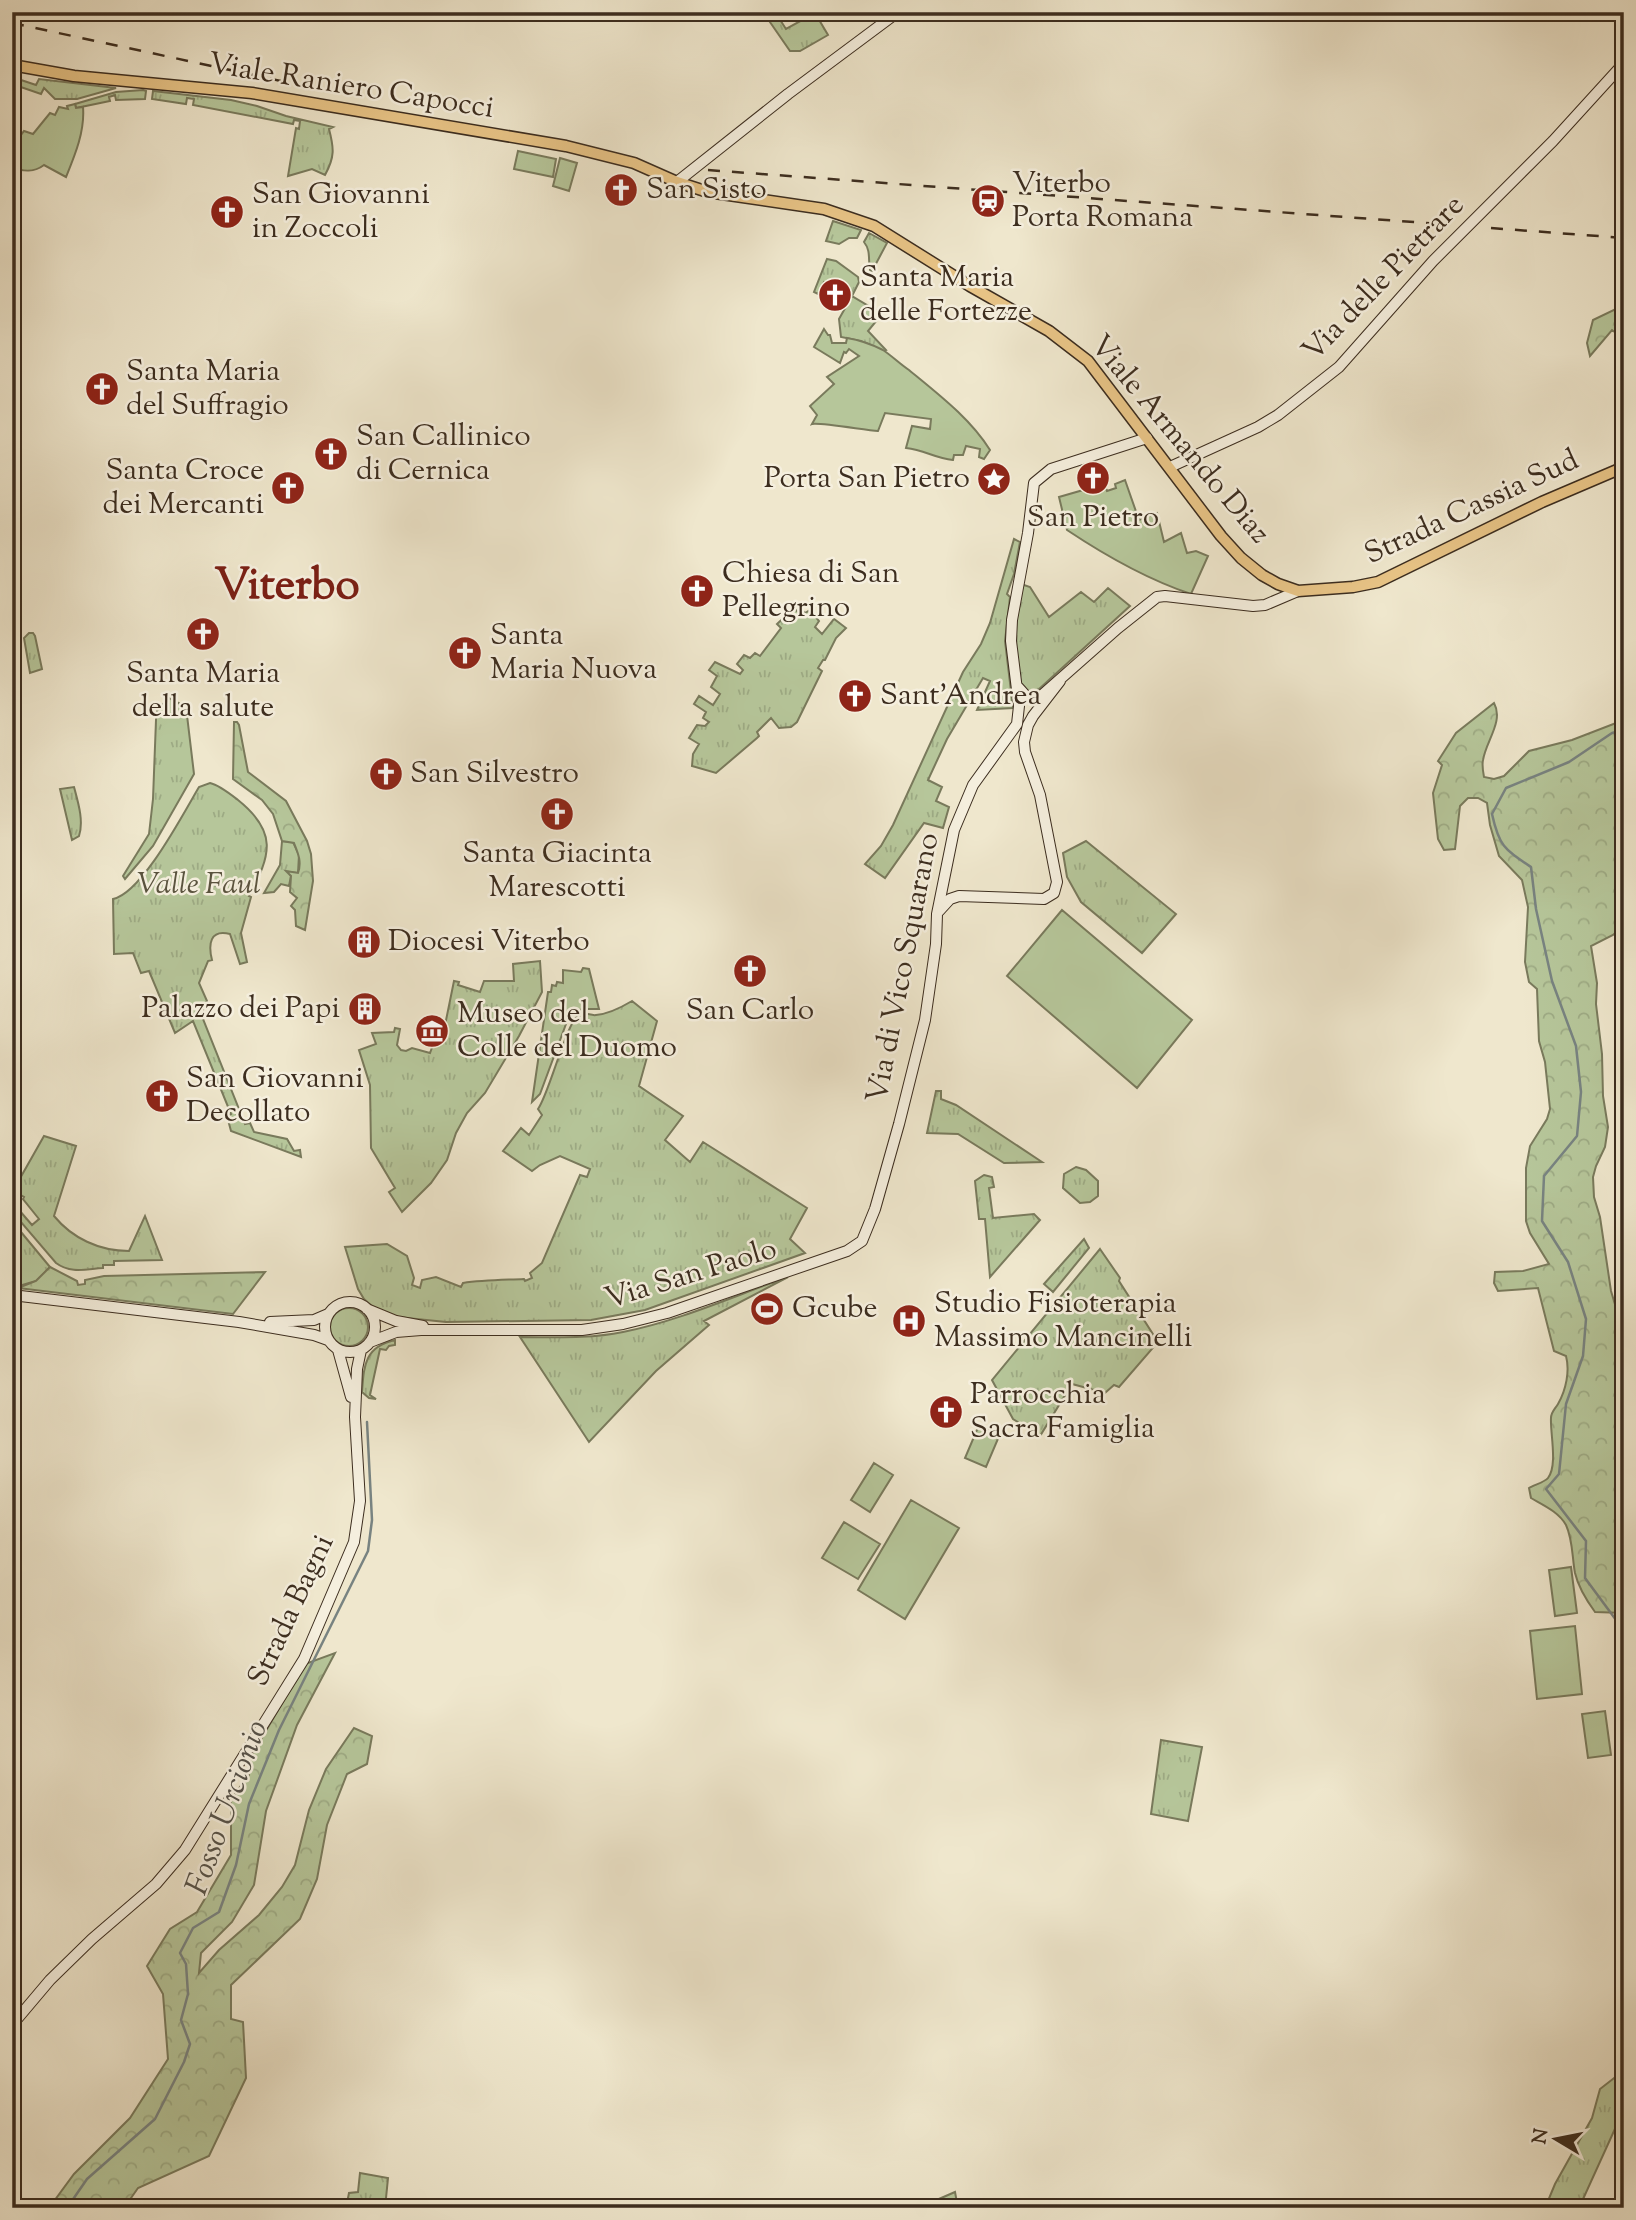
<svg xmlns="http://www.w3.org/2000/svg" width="1636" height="2220" viewBox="0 0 1636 2220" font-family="'Sorts Mill Goudy',serif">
<defs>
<pattern id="grass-tufts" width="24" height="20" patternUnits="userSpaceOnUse" patternTransform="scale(1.75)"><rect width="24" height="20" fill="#b6c69a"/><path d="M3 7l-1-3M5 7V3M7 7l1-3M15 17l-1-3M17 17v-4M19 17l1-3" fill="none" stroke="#9daa84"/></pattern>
<pattern id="forest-crowns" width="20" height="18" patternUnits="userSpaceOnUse" patternTransform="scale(1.75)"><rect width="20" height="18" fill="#b6c69a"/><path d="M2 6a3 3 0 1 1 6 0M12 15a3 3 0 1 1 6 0" fill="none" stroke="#9daa84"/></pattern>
</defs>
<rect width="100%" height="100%" fill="#efe7cd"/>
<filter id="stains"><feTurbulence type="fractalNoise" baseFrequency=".00286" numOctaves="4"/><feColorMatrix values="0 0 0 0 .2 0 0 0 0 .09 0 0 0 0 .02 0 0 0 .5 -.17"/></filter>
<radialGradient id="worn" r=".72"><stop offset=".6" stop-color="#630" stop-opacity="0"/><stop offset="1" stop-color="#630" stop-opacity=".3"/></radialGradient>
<path fill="url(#grass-tufts)" stroke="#797a5c" stroke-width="2" d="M 763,12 L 775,12 L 786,29 L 815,13 L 828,35 L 800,51 L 790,51 Z
M 12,77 L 36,85 L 39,79 L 116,88 L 77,99 L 55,99 L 44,88 L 41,94 L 12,84 Z
M 143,90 L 146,91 L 145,99 L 116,100 L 115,95 L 109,97 L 110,101 L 76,108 L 75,104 L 116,92 Z
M 153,91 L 231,100 L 257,106 L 286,116 L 333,127 L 329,129 C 334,148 335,157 325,175 L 312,169 L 288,176 L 296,128 L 299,129 L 300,121 L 294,120 L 293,124 L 193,105 L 194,99 L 187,98 L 186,104 L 152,99 Z
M 833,221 L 861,230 L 857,238 L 849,238 L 839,244 L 826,241 Z
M 869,233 L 887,243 L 871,273 C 867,262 872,252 864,242 Z
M 827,259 L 836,261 L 858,277 L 859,282 L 852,296 L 882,314 L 868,331 L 886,350 L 883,351 L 861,341 L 841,337 L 839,319 L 852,296 L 824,282 L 818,294 L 814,292 Z
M 1014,539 L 1020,542 L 1014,574 L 1007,594 L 1010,597 L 1005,641 L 1013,708 L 977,710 L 990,681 L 983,678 L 947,739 L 928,780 L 942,787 L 936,801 L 949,807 L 943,828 L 924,823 L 885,878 L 865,864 L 881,846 L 893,825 L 963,672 L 981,644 L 990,623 Z
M 1021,584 L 1030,587 L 1049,617 L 1081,592 L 1094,602 L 1108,588 L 1130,606 L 1038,690 L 1028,694 C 1007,673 1016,612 1021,584 Z
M 794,608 L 798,612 L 802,610 L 805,613 L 810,610 L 819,621 L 815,627 L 822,634 L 834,619 L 846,628 L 836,638 L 825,660 L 823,660 L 818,668 L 822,671 L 797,722 L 791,727 L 779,728 L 771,718 L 757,732 L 759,736 L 757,738 L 716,773 L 692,766 L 693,754 L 699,744 L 689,738 L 697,725 L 705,726 L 709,722 L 703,718 L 706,712 L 694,704 L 699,696 L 713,705 L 720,694 L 711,687 L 717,676 L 709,670 L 715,662 L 740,674 L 743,670 L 737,664 L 744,655 L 750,658 L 755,653 L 760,656 L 781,628 L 777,624 Z
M 29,633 L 33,633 L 35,636 L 42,669 L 30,673 L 24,638 Z
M 169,698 L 186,707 L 194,774 L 153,846 L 125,879 L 123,876 L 149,834 L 153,799 L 156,720 L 157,710 Z
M 210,783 C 219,785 229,793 238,800 C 278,832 271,855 249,896 L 251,897 L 241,933 L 247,962 L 240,964 L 230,934 C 210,929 208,944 212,960 L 208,961 L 199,983 L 207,1001 L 201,1014 L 245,1124 L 250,1123 L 254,1132 L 287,1139 L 294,1151 L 300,1150 L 301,1157 L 231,1131 L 227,1116 L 231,1114 L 193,1021 L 175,1033 L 149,971 L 141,973 L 133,953 L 114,954 L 113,899 C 142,893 183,814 199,787 Z
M 74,787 C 78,802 84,821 79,836 L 72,840 L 60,789 Z
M 282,841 L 293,842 L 299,855 L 298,873 L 289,872 L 291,876 L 289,886 L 281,884 L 274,892 L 264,893 L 280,865 Z
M 1086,841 L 1176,914 L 1142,953 L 1081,902 L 1067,877 L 1063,853 Z
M 540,961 L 542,992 L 519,1036 L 485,1093 L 467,1113 L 456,1133 L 447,1160 L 431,1183 L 402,1212 L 389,1192 L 395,1188 L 371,1148 L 370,1085 L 359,1050 L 376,1044 L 372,1033 L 394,1032 L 395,1028 L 400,1029 L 397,1045 L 401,1050 L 406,1051 L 412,1048 L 430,1053 L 437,1034 L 443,1035 L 454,981 L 459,982 L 458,985 L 480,992 L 484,981 L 514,981 L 513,964 Z
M 632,1001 L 657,1021 L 639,1086 L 683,1116 L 665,1140 L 690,1162 L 703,1142 L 807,1208 L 790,1239 L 805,1253 L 645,1310 L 591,1320 L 446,1322 L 397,1317 L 373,1307 L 364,1299 L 358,1289 L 345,1247 L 387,1244 L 407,1256 L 414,1278 L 412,1285 L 420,1288 L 422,1280 L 436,1277 L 461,1287 L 463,1283 C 483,1280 503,1280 524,1279 L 525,1281 L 532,1278 L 530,1273 L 542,1263 L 580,1175 L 587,1177 L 590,1169 L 560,1156 L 540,1165 L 532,1171 L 503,1151 L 521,1128 L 529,1135 L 542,1115 L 538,1109 C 550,1092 567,1019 580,1014 C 586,1012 591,1016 596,1015 C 608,1014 622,1007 632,1001 Z
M 936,1091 L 941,1091 L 941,1099 L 956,1105 L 1042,1162 L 1004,1163 L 958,1134 L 927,1133 Z
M 44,1136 L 76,1146 L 54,1216 C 72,1238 99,1251 129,1251 L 145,1216 L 162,1260 L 114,1261 L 114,1265 L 103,1265 L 103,1268 C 86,1269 71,1274 56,1263 L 14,1214 L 19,1210 L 32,1225 L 39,1219 L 23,1199 L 24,1197 L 17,1193 L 14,1189 Z
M 1076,1167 L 1086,1170 L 1098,1181 L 1098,1196 L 1090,1202 L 1080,1203 L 1063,1188 L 1064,1174 Z
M 984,1175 L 992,1177 L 994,1187 L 989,1188 L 993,1218 L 1034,1214 L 1040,1220 L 990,1277 L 985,1219 L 979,1219 L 975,1181 Z
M 16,1226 L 50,1267 L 36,1281 L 12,1288 L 12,1230 Z
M 1084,1239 L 1089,1248 L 1053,1292 L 1044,1284 Z
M 1100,1249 L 1120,1278 L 1119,1281 L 1158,1342 L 1119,1387 L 1114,1385 L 1105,1393 L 1072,1384 L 1040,1436 L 1013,1419 L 992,1380 Z
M 788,1277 L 704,1321 L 709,1325 L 656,1371 L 589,1442 L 520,1337 C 555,1337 589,1339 623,1332 C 679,1321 734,1296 788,1277 Z
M330 1327a19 19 0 1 1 38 0a19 19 0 1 1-38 0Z
M 395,1340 L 395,1345 L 389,1346 L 386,1350 L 380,1349 L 370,1395 L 376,1399 L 369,1398 L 362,1392 C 364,1366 364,1347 395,1340 Z
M 1161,1740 L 1202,1747 L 1188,1821 L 1151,1814 Z
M 1620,2058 L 1624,2058 L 1624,2109 L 1579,2208 L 1545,2208 L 1555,2184 L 1592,2118 L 1600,2089 L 1618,2075 Z
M 360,2173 L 388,2178 L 385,2208 L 346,2208 L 349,2193 L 358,2192 Z"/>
<path fill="url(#forest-crowns)" stroke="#797a5c" stroke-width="2" d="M 1624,305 L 1624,327 L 1616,333 L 1612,330 L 1590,356 L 1587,343 L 1593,320 Z
M 1494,703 C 1504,721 1486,741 1483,760 C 1482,765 1483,772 1484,777 L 1494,779 L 1504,776 L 1529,751 L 1572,740 L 1616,723 L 1624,722 L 1624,925 L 1613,935 L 1591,946 L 1597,983 L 1596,1004 L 1602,1054 L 1603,1096 L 1608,1127 L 1605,1147 L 1596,1166 L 1593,1177 L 1594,1197 L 1600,1217 L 1611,1291 L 1620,1321 L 1624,1365 L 1624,1613 L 1595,1612 C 1587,1601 1578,1586 1575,1573 C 1572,1557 1573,1540 1566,1525 C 1559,1512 1543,1505 1531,1498 L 1529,1488 C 1534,1485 1545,1482 1548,1478 C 1558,1465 1550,1433 1551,1418 C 1551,1412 1555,1409 1558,1404 C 1566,1390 1570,1371 1566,1356 L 1554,1351 L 1538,1288 L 1498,1291 L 1494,1283 L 1495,1272 L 1523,1271 L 1549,1264 L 1530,1233 L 1526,1221 L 1526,1168 L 1530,1146 L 1547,1119 L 1550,1109 L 1545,1062 L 1539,1041 L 1537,989 L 1529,982 L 1525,962 L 1528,907 L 1522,880 L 1499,856 L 1490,825 L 1487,803 L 1478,798 L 1468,798 L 1460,806 L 1455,849 L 1444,850 L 1438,839 L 1433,793 L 1442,765 L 1438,761 L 1456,733 Z
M 234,722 L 237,722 L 239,725 L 248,772 L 286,801 L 307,841 L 311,854 L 313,881 L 305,930 L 296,926 L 295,910 L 291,906 L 297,898 L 290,892 L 291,876 L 286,871 L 298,873 C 302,862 298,853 294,843 L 282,841 L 273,814 L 262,800 L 233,779 Z
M 50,1267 L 77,1281 L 78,1285 L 85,1284 L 85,1280 L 104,1276 L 265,1272 L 233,1314 L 18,1288 L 36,1281 Z
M 335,1653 L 297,1725 L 266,1811 L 254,1885 L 232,1922 L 201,1953 L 199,1973 L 219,1950 L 259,1915 L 282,1887 L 295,1865 L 309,1810 L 326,1769 L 354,1728 L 372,1736 L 367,1764 L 347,1774 L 327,1825 L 317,1879 L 300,1919 L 231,1985 L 231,2019 L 243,2022 L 246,2078 L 209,2156 L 138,2188 L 124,2208 L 49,2208 L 74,2174 L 130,2118 L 168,2059 L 163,1994 L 147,1966 L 170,1929 L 197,1912 L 231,1855 L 231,1799 L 249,1775 L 250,1758 L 305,1664 Z"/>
<path fill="#b6c69a" stroke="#797a5c" stroke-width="2" d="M 75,104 L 76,108 L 83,107 C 85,131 75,155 66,177 L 44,165 C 35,172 23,172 12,167 L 12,147 L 24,131 L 33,134 L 50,113 L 55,115 L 59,107 L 68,109 L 67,106 Z
M 518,151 L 556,159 L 553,177 L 514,169 Z
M 560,158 L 577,163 L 569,191 L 553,186 Z
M 824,329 L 828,335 L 830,335 L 832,343 L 846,343 L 847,338 C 859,340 871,344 883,350 C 892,356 900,364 909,370 C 938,394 970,418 990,450 L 984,459 L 979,457 L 980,449 L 966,446 L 963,455 L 954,455 L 953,460 C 934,458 925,450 906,448 L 912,426 L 930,429 L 931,419 L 885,413 L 878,431 C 865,430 818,422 812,424 L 817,415 L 810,406 L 834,384 L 827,377 L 859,356 L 849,349 L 846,353 L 844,352 L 840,363 L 814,347 Z
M 1125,480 L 1139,520 L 1157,513 L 1164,542 L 1181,533 L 1187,553 L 1196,551 L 1208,556 L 1191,594 C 1146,579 1106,556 1067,530 L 1059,497 L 1104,484 L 1107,491 L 1116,488 L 1115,484 Z
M 1062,910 L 1192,1020 L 1137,1088 L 1007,976 Z
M 583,968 L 589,969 L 599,1009 L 582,1009 L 569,1016 L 540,1094 L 532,1102 L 548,992 L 551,992 L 552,985 L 556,986 L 557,982 L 563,983 L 563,970 L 581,972 Z
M 979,1425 L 1000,1434 L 986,1467 L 965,1458 Z
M 874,1463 L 893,1475 L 870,1512 L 851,1500 Z
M 911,1500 L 959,1528 L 905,1619 L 858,1590 Z
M 844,1522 L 880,1544 L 858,1579 L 822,1558 Z
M 1571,1567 L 1577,1613 L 1555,1616 L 1549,1570 Z
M 1575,1626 L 1582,1694 L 1537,1699 L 1530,1631 Z
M 1605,1711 L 1611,1755 L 1588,1758 L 1582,1714 Z
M 955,2192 L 958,2208 L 918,2208 Z"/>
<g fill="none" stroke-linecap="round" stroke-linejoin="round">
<path stroke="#788381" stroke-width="2.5" d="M 1624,730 L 1612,733 L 1569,762 L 1506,788 L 1492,814 C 1499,846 1504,849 1531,867 L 1536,909 L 1552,981 L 1576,1046 L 1581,1092 L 1577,1136 L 1544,1176 L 1542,1221 L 1568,1262 L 1586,1319 L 1583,1356 L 1566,1404 L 1559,1474 L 1546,1489 L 1586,1541 L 1585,1578 L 1619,1624 L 1616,1679 L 1624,1699
M 67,2208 L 87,2179 L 155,2119 L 184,2062 L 190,2044 L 181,2020 L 188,1994 L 186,1964 L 180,1953 L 193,1928 L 219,1912 L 236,1865 L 249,1804 L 279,1730 L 368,1551 L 372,1520 L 367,1422"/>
<g stroke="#3c2d1f" stroke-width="12">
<path id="secondary" d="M 677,182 L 788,94 L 898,12
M 1170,467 L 1258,427 L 1278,415 L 1339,367 L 1433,261 L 1553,141 L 1624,63
M 1018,687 L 1027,697 L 1041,696 L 1118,628 L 1157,597 L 1165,596 L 1253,606 L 1265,605 L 1298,591
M 939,911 L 950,899 L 959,896 L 1044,899 L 1054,893 L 1057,882 L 1040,795 L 1025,752 L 1024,742 L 1028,725 L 1033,716 L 1060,681
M 12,1295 L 239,1322 L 314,1335 L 328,1340
M325 1327a25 25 0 1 1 50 0a25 25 0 1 1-50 0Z
M 367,1309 L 396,1321 L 423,1326
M 270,1322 L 314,1320 L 328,1314
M 370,1342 L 396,1332 L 421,1330 L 582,1330 L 623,1324 L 667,1313 L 847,1251 L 862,1241 L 875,1209 L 899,1124 L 925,1020 L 936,944 L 937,914 L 954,830 L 973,785 L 1017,724 L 1019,706 L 1011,641 L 1012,620 L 1028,533 L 1034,483 L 1051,469 L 1147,438
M 338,1350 L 351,1397
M 12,2025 L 50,1980 L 92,1939 L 156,1884 L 185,1850 L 304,1659 L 354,1542 L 360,1501 L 355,1417 L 357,1369 L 361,1350"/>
</g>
<g stroke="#3c2d1f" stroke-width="13">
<path id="primary" d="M 12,65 L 74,76 L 252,93 L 566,146 L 634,163 L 677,182 L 708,192 L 824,209 L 874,226 L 970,286 L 1049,331 L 1088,361 L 1221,536 L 1241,558 L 1262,575 L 1278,584 L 1298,591 L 1353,587 L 1378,582 L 1542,502 L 1624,467"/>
</g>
<use href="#secondary" stroke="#f5efde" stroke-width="10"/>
<use href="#primary" stroke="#e8c486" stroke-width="10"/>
<path stroke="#3c2d1f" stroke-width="2.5" stroke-dasharray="12 12" stroke-linecap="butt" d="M 12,23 L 295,84
M 708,170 L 1440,224
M 1491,228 L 1624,238"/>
</g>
<defs>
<g id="church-disc" transform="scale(1.75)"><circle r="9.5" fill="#8f2418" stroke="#f5efde"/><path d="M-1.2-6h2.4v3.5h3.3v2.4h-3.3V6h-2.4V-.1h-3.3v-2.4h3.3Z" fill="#fff"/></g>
<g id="station-disc" transform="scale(1.75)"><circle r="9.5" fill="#8f2418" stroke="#f5efde"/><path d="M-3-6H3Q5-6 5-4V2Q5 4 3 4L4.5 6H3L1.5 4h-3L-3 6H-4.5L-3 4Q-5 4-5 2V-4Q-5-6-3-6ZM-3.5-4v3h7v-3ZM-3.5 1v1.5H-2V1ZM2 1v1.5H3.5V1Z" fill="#fff"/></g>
<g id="sight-disc" transform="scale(1.75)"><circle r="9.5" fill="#8f2418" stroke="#f5efde"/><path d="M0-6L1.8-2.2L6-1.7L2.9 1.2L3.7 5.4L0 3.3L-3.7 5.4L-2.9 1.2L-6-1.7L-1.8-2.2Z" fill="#fff"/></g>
<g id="building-disc" transform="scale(1.75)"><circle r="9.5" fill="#8f2418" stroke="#f5efde"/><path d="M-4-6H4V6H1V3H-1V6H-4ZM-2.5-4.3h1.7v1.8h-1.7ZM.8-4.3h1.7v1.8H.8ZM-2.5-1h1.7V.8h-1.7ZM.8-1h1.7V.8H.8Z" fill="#fff"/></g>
<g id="museum-disc" transform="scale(1.75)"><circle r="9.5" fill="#8f2418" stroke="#f5efde"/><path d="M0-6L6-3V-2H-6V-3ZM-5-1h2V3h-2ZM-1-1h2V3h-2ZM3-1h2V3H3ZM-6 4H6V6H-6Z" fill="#fff"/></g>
<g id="stadium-disc" transform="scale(1.75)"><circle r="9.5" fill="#8f2418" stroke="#f5efde"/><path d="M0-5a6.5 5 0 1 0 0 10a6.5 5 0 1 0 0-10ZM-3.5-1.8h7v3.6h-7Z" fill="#fff"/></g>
<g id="hospital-disc" transform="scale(1.75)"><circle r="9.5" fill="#8f2418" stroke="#f5efde"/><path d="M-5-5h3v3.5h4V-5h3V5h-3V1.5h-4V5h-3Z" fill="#fff"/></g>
</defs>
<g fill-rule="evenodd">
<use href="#church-disc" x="621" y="190"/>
<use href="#station-disc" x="988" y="201"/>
<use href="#church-disc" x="227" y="212"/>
<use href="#church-disc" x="835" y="295"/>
<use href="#church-disc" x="102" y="389"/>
<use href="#church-disc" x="331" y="454"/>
<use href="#church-disc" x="1093" y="478"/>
<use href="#sight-disc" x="994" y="479"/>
<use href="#church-disc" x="288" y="488"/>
<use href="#church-disc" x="697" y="591"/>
<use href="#church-disc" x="203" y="634"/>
<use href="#church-disc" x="465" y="653"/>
<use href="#church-disc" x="855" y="696"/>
<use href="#church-disc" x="386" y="774"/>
<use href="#church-disc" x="557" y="814"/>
<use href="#building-disc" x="364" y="942"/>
<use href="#church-disc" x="750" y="971"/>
<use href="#building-disc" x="365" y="1009"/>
<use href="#museum-disc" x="432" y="1031"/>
<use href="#church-disc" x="162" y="1096"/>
<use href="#stadium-disc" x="767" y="1309"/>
<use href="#hospital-disc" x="909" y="1321"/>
<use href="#church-disc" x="946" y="1412"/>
</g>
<g text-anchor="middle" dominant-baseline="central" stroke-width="5" stroke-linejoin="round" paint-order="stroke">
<g font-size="30" fill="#3c2d1f" stroke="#f5efde">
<text transform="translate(351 87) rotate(9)">Viale Raniero Capocci</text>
<text transform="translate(1384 279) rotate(-46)">Via delle Pietrare</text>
<text transform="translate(1179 440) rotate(50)">Viale Armando Diaz</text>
<text transform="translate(1472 508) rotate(-25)">Strada Cassia Sud</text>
<text transform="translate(904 968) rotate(-79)">Via di Vico Squarano</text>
<text transform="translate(691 1275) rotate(-17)">Via San Paolo</text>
<text transform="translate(292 1611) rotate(-65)">Strada Bagni</text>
</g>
<g font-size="30" fill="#3c2d1f" stroke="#f5efde" text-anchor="start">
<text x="1012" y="184">Viterbo<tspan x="1012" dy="34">Porta Romana</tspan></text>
<text x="646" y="190">San Sisto</text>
<text x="252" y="195">San Giovanni<tspan x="252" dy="34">in Zoccoli</tspan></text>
<text x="860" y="278">Santa Maria<tspan x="860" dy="34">delle Fortezze</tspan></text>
<text x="126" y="372">Santa Maria<tspan x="126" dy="34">del Suffragio</tspan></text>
<text x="356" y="437">San Callinico<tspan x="356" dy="34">di Cernica</tspan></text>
<text x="264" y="471" text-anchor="end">Santa Croce<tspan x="264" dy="34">dei Mercanti</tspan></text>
<text x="970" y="479" text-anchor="end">Porta San Pietro</text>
<text x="1093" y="518" text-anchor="middle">San Pietro</text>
<text x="722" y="574">Chiesa di San<tspan x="722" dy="34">Pellegrino</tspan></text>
<text x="490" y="636">Santa<tspan x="490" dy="34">Maria Nuova</tspan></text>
<text x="203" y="674" text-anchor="middle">Santa Maria<tspan x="203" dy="34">della salute</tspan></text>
<text x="880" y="696">Sant'Andrea</text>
<text x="410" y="774">San Silvestro</text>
<text x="557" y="854" text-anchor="middle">Santa Giacinta<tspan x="557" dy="34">Marescotti</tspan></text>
<text x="388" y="942">Diocesi Viterbo</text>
<text x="340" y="1009" text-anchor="end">Palazzo dei Papi</text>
<text x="750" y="1011" text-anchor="middle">San Carlo</text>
<text x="457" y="1014">Museo del<tspan x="457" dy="34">Colle del Duomo</tspan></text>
<text x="186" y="1079">San Giovanni<tspan x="186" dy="34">Decollato</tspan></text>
<text x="934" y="1304">Studio Fisioterapia<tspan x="934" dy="34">Massimo Mancinelli</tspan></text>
<text x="792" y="1309">Gcube</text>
<text x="970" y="1395">Parrocchia<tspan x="970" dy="34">Sacra Famiglia</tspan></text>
</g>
<g font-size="30" font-style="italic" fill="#5a533e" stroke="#f5efde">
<text x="199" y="885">Valle Faul</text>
</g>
<g font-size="32" font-style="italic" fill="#555148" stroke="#f5efde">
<text transform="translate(228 1808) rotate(-70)">Fosso Urcionio</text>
</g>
<g font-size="44" font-weight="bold" fill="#7a1f14" stroke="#f5efde">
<text x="287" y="587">Viterbo</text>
</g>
</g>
<rect width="1636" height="2220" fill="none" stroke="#efe7cd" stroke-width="42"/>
<rect x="14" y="14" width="1608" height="2192" fill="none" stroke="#3c2d1f" stroke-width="3.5"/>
<rect x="21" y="21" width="1594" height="2178" fill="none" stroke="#3c2d1f" stroke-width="2"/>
<g transform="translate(1556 2139) rotate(280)" stroke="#f5efde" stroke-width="5" paint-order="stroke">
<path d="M0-5L12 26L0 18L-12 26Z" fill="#3c2d1f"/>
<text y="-10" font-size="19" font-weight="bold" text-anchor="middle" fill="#3c2d1f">N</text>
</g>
<rect width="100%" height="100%" filter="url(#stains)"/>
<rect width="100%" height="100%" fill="url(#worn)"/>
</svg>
